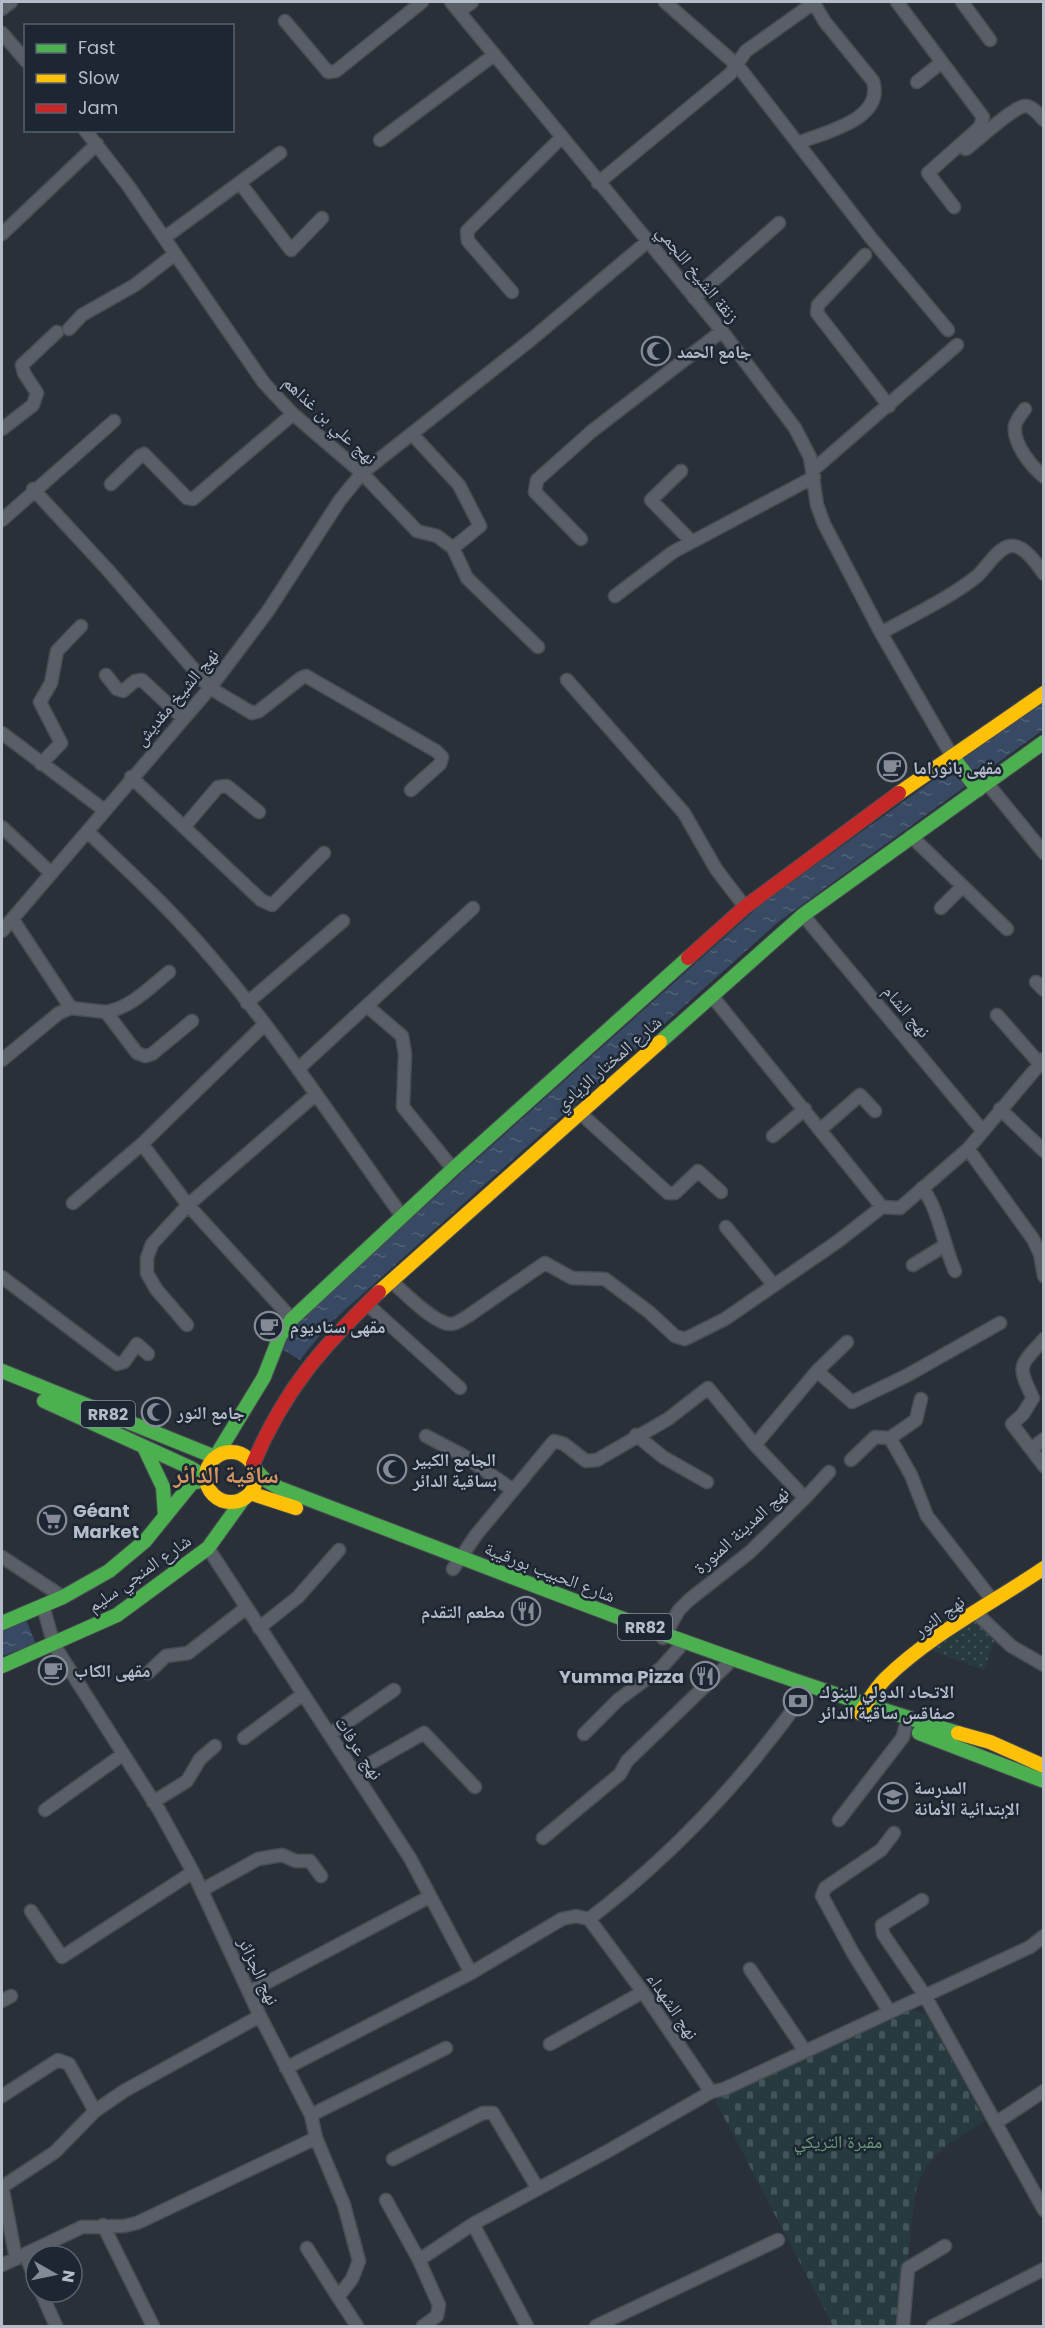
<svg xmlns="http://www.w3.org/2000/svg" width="1045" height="2328" viewBox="0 0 1045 2328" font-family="Poppins,'Noto Naskh Arabic',sans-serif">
<defs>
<pattern id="grass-dots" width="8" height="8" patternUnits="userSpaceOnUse" patternTransform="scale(1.5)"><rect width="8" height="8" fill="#273a3e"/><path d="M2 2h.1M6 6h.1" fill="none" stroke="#445559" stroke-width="1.8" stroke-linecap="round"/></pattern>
<pattern id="cemetery-stones" width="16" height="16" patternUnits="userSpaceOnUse" patternTransform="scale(1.5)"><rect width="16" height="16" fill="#273a3e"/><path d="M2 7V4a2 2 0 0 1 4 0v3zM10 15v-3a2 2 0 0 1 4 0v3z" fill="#445559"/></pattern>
<pattern id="water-ripples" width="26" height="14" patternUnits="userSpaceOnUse" patternTransform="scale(1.5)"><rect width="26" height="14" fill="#384963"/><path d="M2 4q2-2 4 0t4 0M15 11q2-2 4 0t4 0" fill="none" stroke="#526178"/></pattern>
</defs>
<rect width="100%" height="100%" fill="#2a3038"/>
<path fill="url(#grass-dots)" d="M 975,1618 L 995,1639 L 984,1670 L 930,1650 Z"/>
<path fill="url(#cemetery-stones)" d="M 909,2009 L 926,2014 L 985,2121 C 950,2144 927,2151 915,2194 L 900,2326 L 833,2326 L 715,2100 Z"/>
<path fill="url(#water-ripples)" d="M 1043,701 L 1043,730 L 777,923 L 328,1325 L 300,1360 L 280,1348 L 292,1328 L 458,1176 L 763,903 Z
M 26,1620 L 36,1644 L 2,1656 L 2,1629 Z"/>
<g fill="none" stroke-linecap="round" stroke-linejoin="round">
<g stroke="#484c53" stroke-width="15">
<path id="street" d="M 451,2 L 722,331 L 795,428 L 810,457 L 817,505 L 824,524 L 881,633 L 952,756
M 665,2 L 738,66 L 871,238 L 948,330
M 897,2 L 983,117 L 980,127 L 928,173 L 954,207
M 962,2 L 990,40
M 2,9 L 11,2
M 459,12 L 472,2
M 285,21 L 328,72 L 336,71 L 422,2
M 2,33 L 26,61
M 917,82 L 942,62
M 85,130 L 127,184 L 264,383 L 293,414 L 362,473 L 417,531 L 437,536 L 453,548 L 467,578 L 538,647
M 380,140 L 494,55
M 798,143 C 824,132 885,120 873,81 L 825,22 L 813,2
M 966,149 C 977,141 1013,107 1025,106 C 1033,106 1039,115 1044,120
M 240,183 L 291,250 L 322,218
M 598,183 L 730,74 L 746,51 L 815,2
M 2,234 L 97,144
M 164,238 L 280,153
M 865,255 L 818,305 L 817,313 L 889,406
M 512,292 L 468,241 L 467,231 L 562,137
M 694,298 L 779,223
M 69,329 L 82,315 L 135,285 L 175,254
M 1025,409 C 1021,414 1016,420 1015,426 C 1013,444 1031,466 1044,477
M 2,429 L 33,405 L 37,393 L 24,373 L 22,365 L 57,332
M 412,434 L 459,485 L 480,526 L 453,548
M 813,470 L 957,345
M 681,471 L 651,500 L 692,542
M 111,484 L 140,456 L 144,454 L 187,498 L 193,499 L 293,414
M 33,489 L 107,569 L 210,688 L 252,713 L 259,711 L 301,678 L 306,676 L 436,751 L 442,757 L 440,764 L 411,790
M 2,520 L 114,421
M 581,539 L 535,492 L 537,480 L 592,431 L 722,331
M 615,596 L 673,552 L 814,477
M 881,633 C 913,615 948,599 976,577 C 986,569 997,548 1010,546 C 1024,544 1037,564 1044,574
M 106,675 L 117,689 L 123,691 L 135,681 L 142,680 L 183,718
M 567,680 L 684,813 L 716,869 L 745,907
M 2,733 L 104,810
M 41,764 L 61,743 L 40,702 L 51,683 L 57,651 L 81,626
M 131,777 L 261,900 L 272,905 L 324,853
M 987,783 L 1044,853
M 2,827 L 51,873
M 184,827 L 218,787 L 227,786 L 259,812
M 88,832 C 118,861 148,888 176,918 C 262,1009 330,1116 402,1216
M 911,836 L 1007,929
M 941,908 L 963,886
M 803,915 L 982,1130
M 2,931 L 210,688 L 268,611 L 340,500 L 362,473 L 533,338 L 648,241
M 1036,982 L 1044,990
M 712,996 L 882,1207 L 900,1208 L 968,1149 L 1044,1059
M 247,1003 L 343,921
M 367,1006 L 402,1036 L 405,1054 L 403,1107 L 453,1169
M 71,1008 L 106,1012 L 137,1053 L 145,1056 L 152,1054 L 192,1021
M 106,1012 C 132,1007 149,988 169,972
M 997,1015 L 1039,1063
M 2,1060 L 59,1013 L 71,1008 L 13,920
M 298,1069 L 473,908
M 1000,1109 L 1044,1151
M 579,1112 L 668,1193 L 675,1193 L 698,1171 L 721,1192
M 821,1129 L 860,1095 L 875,1111
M 773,1136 L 805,1109
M 142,1144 L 188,1205 L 292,1319
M 968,1149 L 1033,1239 L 1040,1254 L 1044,1276
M 922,1188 C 938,1206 944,1247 955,1271
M 73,1203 L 142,1144 L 264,1025
M 726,1227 L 773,1284
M 913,1265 L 944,1246
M 2,1277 L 117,1364 L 124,1362 L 137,1344 L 148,1354
M 391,1281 C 404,1292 434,1324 451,1324 C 457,1324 462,1319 468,1316 L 545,1263 L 572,1278 L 605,1279 L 649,1312 L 675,1336 L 685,1339 L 725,1319 L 837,1242 L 882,1207
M 367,1304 L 460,1388
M 187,1325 L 156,1289 L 147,1273 L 147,1258 L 152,1244 L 188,1205 L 315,1095
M 1044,1339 C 1020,1366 1016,1364 1033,1398 L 1023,1414 L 1012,1424 L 1044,1466
M 817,1371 L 847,1342
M 921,1399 L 916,1420 L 890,1438 L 911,1475 L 927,1516 L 993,1601
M 636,1435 L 663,1457 L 707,1482
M 426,1436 L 464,1456 L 513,1490
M 1031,1449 L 1044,1439
M 851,1460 L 875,1437 L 890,1438
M 805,1498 L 829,1472
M 208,1548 L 410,1858 L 471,1973
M 2,1557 L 63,1597
M 453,1569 L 476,1535 L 554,1441 L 564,1444 L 586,1461 L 597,1460 L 668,1419 L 708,1388 L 755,1445
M 43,1606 L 54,1645 L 159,1810 L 193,1872 L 260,2016 L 311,2115 L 316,2138 L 344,2205 L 359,2261 L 352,2279 L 338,2297 L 357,2326
M 975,1612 L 1011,1646 L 1044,1665
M 259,1628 L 298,1597 L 339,1550
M 663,1638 L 679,1610 L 689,1600 L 750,1552 L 805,1498 L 755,1445 L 817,1371 L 852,1402 L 906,1376 L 1000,1323
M 148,1673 L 166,1656 L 188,1653 L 246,1608
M 330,1734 L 394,1690
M 584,1734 L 618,1700 L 661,1668 L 679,1648
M 244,1738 L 302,1695
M 355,1772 L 424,1733 L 475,1787
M 153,1802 L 187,1781 L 200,1759 L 215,1746
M 45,1810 L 122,1755
M 839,1820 L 903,1737 L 905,1728
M 543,1838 L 620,1774 L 627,1761 L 727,1665
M 202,1890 L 258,1859 L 282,1855 L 296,1861 L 310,1861 L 321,1876
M 922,1900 L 882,1925 L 883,1934 L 924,1994 L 1044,2210
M 31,1911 L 62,1957 L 193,1872
M 589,1919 C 673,1855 744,1779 805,1693
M 750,1969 L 805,2051
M 249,1992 L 429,1897
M 2,2001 L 11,1996
M 889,2011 L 853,1953 L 822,1896 L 825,1888 L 881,1850 L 894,1833
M 550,2044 L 643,1992
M 286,2068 L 471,1973 L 562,1919 L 576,1916 L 589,1919 L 643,1992 L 711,2092 L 724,2089 L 1030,1947 L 1044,1936
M 2,2096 L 58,2060 L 69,2064 L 95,2111
M 311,2115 L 446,2048
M 997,2122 L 1044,2091
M 393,2159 L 483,2113 L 493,2113 L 538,2189
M 2,2186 L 16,2259
M 2,2187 L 55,2152 L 95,2111 L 124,2091 L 260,2016
M 386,2200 L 419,2260
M 103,2225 L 153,2326
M 307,2248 L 338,2297
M 25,2254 L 36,2281
M 2,2265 L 82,2227 L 124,2226 L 137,2223 L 316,2138
M 41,2292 L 56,2326
M 423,2326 L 437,2316 L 439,2305 L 419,2260 L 473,2224
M 527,2326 L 473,2224 L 608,2151 L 711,2092
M 596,2326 L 778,2240
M 903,2326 L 908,2268 L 945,2246
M 933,2326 L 1044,2269"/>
</g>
<g stroke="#484c53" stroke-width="16">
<path id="fast" d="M 952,756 L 978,790
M 660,1042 L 803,915 L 1044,742
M 2,1371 L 215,1457
M 44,1401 L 191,1468 L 206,1478
M 144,1447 L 163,1487 L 165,1516
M 216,1456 L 264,1377 L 280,1336 L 292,1319 L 453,1169 L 688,958
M 255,1469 L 264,1479 L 279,1488 C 504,1573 728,1664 958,1733
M 2,1623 L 63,1597 L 109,1571 L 145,1541 L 192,1483 L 206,1480
M 2,1666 L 117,1615 L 208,1548 L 244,1498
M 919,1733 L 1044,1781"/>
</g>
<g stroke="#484c53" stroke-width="16">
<path id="slow" d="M 899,793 L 1044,693
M 379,1292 L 660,1042
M206 1477a25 25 0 1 1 50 0a25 25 0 1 1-50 0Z
M 250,1493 L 296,1508
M 860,1713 C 868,1702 875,1689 885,1679 C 931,1634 991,1604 1044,1568
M 958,1733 L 990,1742 L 1044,1766"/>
</g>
<g stroke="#484c53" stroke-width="16">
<path id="jam" d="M 688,958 L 745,907 L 899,793
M 253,1464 C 284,1390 322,1347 379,1292"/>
</g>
<use href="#street" stroke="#5a5e66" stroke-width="12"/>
<use href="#fast" stroke="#4caf50" stroke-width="14"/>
<use href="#slow" stroke="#ffc107" stroke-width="14"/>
<use href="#jam" stroke="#c62828" stroke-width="14"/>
</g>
<defs>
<g id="mosque-ring" transform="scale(1.5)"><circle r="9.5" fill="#1d2633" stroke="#848b96" stroke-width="1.5"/><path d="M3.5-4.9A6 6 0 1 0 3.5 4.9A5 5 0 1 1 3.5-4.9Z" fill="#848b96"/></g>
<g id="cafe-ring" transform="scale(1.5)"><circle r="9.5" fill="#1d2633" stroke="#848b96" stroke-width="1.5"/><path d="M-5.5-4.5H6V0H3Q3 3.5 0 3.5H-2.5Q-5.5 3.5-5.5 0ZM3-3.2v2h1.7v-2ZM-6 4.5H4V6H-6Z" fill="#848b96"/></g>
<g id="supermarket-ring" transform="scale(1.5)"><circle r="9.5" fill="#1d2633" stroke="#848b96" stroke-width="1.5"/><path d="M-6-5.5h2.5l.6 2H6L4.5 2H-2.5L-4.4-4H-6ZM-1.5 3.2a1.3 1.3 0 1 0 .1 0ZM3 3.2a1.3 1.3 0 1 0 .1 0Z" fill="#848b96"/></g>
<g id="restaurant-ring" transform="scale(1.5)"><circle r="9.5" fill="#1d2633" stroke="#848b96" stroke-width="1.5"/><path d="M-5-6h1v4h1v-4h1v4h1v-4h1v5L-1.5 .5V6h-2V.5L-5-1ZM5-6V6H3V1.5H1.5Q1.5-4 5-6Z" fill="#848b96"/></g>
<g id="bank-ring" transform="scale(1.5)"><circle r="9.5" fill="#1d2633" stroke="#848b96" stroke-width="1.5"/><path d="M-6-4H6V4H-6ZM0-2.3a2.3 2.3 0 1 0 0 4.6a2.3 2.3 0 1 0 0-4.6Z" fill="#848b96"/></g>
<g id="school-ring" transform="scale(1.5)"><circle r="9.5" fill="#1d2633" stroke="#848b96" stroke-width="1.5"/><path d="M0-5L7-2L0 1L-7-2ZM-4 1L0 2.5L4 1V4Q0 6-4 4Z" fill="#848b96"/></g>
</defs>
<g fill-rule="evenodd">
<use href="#mosque-ring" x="656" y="351"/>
<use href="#cafe-ring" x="892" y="767"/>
<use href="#cafe-ring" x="269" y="1326"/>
<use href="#mosque-ring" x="156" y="1412"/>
<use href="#mosque-ring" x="392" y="1469"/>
<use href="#supermarket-ring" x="52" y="1520"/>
<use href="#restaurant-ring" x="526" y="1611"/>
<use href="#cafe-ring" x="53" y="1670"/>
<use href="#restaurant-ring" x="705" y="1676"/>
<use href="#bank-ring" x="798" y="1701"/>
<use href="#school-ring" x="893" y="1797"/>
</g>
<g text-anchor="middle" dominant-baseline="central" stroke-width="5" stroke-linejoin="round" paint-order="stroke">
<g fill="#1d2633" stroke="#878f9c" stroke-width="1.5">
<rect x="81" y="1401" width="54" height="26" rx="4.5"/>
<rect x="618" y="1614" width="54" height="26" rx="4.5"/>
</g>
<g font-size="16" font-weight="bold" fill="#b4bcc9">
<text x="108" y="1414">RR82</text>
<text x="645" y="1627">RR82</text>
</g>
<g font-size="18" fill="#b4bcc9" stroke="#1d2633">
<text transform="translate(698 274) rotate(51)">زنقة الشيخ اللجمي</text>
<text transform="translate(330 420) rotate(43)">نهج علي بن غذاهم</text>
<text transform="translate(176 697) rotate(-50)">نهج الشيخ مقديش</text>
<text transform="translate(907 1011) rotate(50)">نهج الشام</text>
<text transform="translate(608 1063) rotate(-41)">شارع المختار الزيادي</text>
<text transform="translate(741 1530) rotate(-42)">نهج المدينة المنورة</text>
<text transform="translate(550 1572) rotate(21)">شارع الحبيب بورقيبة</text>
<text transform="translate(139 1573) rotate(-35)">شارع المنجي سليم</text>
<text transform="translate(939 1616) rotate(-36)">نهج النور</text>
<text transform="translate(359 1748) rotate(57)">نهج عرفات</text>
<text transform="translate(259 1971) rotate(65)">نهج الجزائر</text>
<text transform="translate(673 2006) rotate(56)">نهج الشهداء</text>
</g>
<g font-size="18" font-weight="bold" fill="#b4bcc9" stroke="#1d2633" text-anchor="start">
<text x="677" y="351">جامع الحمد</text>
<text x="913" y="767">مقهى بانوراما</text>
<text x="290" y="1326">مقهى ستاديوم</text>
<text x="177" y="1412">جامع النور</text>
<text x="413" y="1459">الجامع الكبير<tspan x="413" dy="21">بساقية الدائر</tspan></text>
<text x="73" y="1510">Géant<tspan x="73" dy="21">Market</tspan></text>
<text x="505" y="1611" text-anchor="end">مطعم التقدم</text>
<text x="74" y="1670">مقهى الكاب</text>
<text x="684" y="1676" text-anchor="end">Yumma Pizza</text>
<text x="819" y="1691">الاتحاد الدولي للبنوك<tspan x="819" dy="21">صفاقس ساقية الدائر</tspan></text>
<text x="914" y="1787">المدرسة<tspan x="914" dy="21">الإبتدائية الأمانة</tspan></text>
</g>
<g font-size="18" fill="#6b9a76" stroke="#1d2633">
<text x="838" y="2141">مقبرة التريكي</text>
</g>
<g font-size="24" font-weight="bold" fill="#d59563" stroke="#1d2633">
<text x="226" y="1474">ساقية الدائر</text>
</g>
</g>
<rect width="1045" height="2328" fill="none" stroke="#b4bcc9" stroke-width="6"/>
<rect x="24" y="24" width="210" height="108" fill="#1d2633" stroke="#59626f" stroke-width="1.5"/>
<rect x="36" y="44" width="30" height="9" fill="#4caf50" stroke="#59626f" stroke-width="1.5"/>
<text x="78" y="54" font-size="18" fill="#b4bcc9">Fast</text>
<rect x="36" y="74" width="30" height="9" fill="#ffc107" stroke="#59626f" stroke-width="1.5"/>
<text x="78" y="84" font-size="18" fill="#b4bcc9">Slow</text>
<rect x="36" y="104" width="30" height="9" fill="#c62828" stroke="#59626f" stroke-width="1.5"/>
<text x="78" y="114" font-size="18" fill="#b4bcc9">Jam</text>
<g transform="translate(54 2274) rotate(99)"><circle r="28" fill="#1d2633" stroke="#59626f" stroke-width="1.5"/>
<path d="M0-4.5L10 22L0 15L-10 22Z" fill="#848b96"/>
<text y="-9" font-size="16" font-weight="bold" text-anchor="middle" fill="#b4bcc9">N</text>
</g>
</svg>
